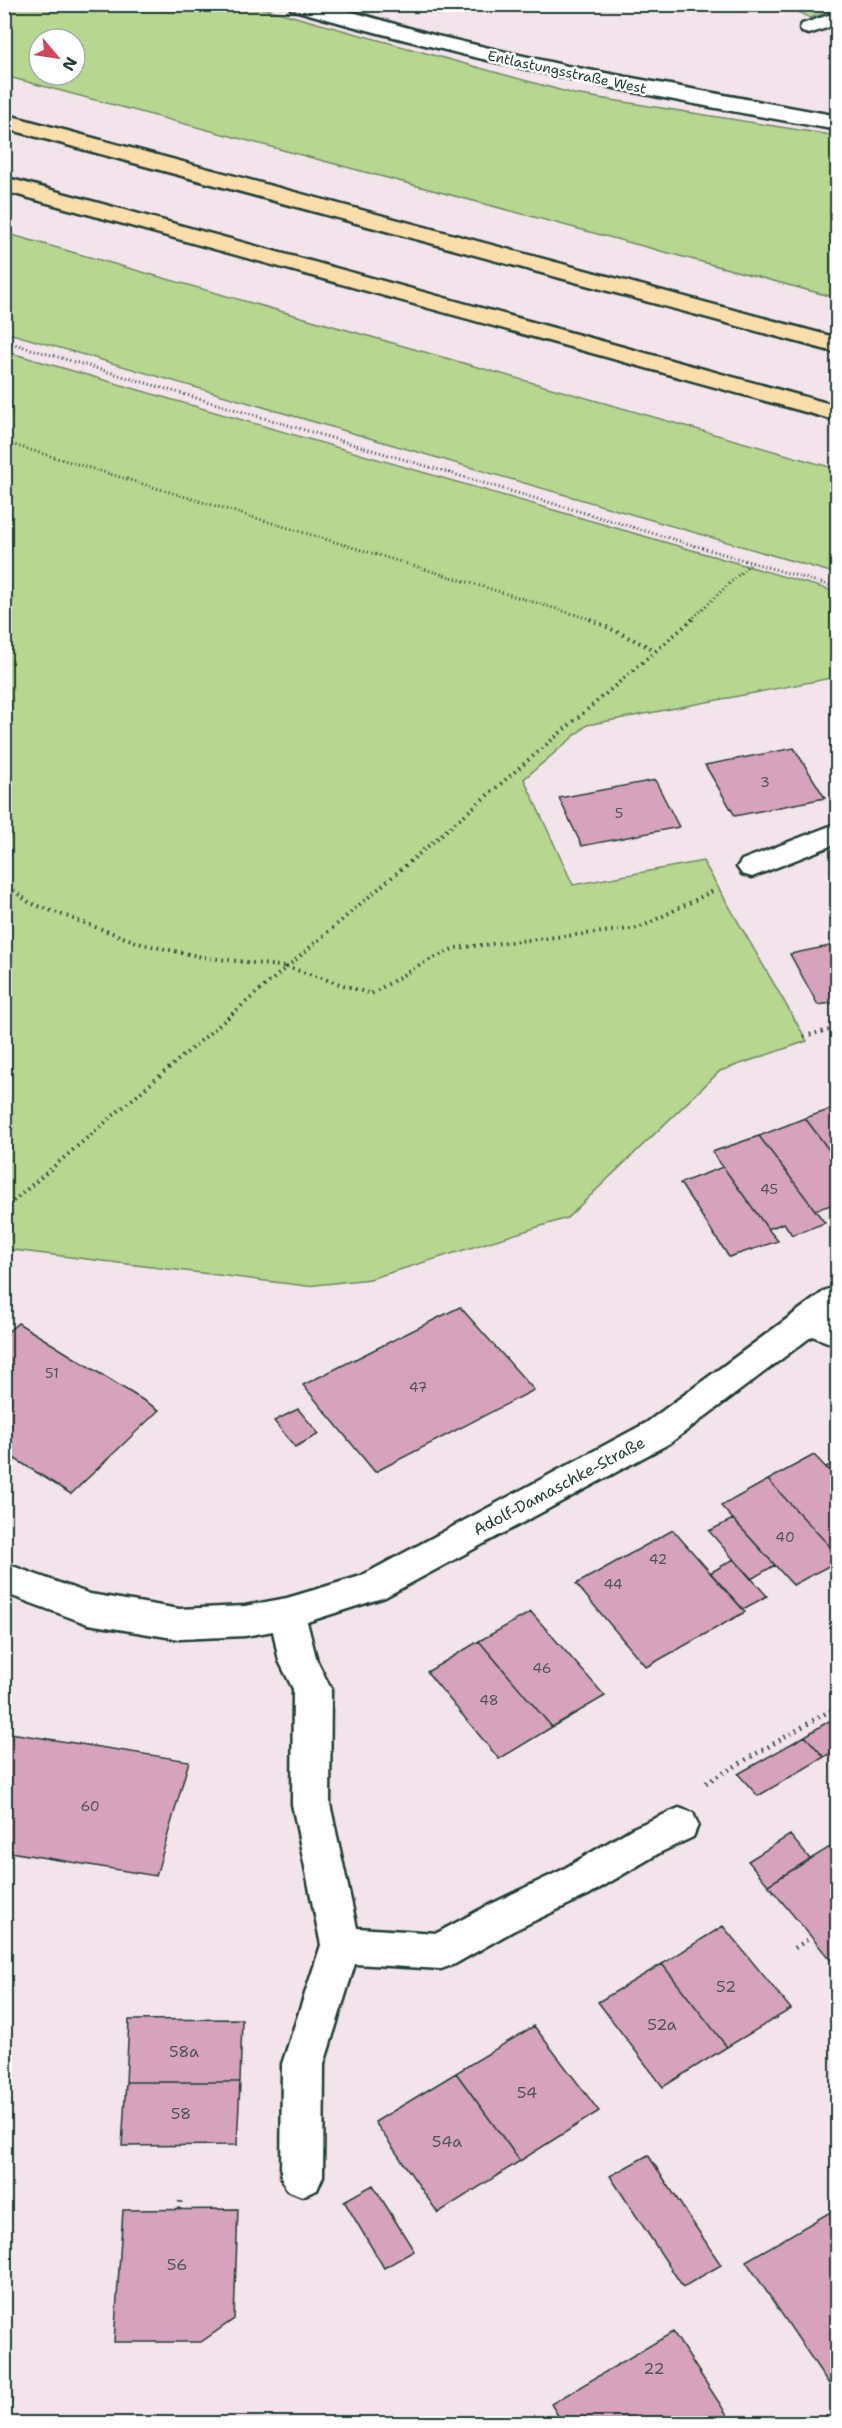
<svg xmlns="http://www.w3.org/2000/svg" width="842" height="2428" viewBox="0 0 842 2428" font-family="'Shantell Sans',sans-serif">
<rect width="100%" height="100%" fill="#f3e3eb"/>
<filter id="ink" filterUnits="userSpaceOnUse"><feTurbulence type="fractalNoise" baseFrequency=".0167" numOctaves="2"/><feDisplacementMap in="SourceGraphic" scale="12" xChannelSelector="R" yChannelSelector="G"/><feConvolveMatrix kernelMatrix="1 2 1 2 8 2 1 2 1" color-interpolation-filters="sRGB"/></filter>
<g filter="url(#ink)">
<path fill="#b7d68f" stroke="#6b8a62" stroke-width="1.5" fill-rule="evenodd" d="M 4,5 L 252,5 L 574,94 L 837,136 L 837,298 L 5,76 ZM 39,39 L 75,39 L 75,75 L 39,75 Z
M 784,5 L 837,5 L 837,14 L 831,11 L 810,18 Z
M 5,233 L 837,469 L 837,574 L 5,332 Z
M 4,351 L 837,592 L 837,677 L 587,725 L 524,779 L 573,885 L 703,861 L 807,1041 L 720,1071 L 567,1218 L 370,1279 L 307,1286 L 5,1249 Z"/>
<path fill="#d6a2bc" stroke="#1f3d34" stroke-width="1.5" d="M 794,748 L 825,798 L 735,816 L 705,765 Z
M 655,780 L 679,827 L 582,846 L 559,798 Z
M 834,945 L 838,951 L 838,1002 L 818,1005 L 790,954 Z
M 838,1107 L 838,1162 L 805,1118 Z
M 805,1118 L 838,1162 L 838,1203 L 815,1210 L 759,1136 Z
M 759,1136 L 815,1210 L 825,1223 L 792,1235 L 784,1223 L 768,1229 L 712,1152 Z
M 723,1167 L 768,1229 L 778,1241 L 729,1257 L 680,1183 Z
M 460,1307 L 534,1390 L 375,1472 L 303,1385 Z
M 18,1323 L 159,1410 L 71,1494 L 4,1452 L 4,1335 Z
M 298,1409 L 319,1434 L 295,1447 L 274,1421 Z
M 814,1455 L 838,1480 L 838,1555 L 768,1480 Z
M 838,1461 L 838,1480 L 826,1467 Z
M 768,1480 L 838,1555 L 838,1561 L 793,1585 L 721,1506 Z
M 733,1519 L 775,1565 L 751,1579 L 709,1531 Z
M 673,1530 L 745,1612 L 646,1667 L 576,1584 Z
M 734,1559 L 767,1596 L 743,1609 L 710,1573 Z
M 531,1612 L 605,1696 L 552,1727 L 479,1641 Z
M 479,1641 L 552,1727 L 499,1759 L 427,1672 Z
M 829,1721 L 838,1730 L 838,1749 L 824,1757 L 805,1736 Z
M 4,1732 L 189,1761 L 156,1876 L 4,1851 Z
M 805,1736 L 824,1757 L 758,1796 L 738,1774 Z
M 790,1835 L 810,1859 L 768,1885 L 748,1861 Z
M 838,1842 L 838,1969 L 768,1885 Z
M 723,1926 L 791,2009 L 727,2047 L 662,1964 Z
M 662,1964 L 727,2047 L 663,2087 L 598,2002 Z
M 242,2019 L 240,2082 L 126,2082 L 129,2020 Z
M 534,2026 L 599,2111 L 520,2161 L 456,2073 Z
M 456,2073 L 520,2161 L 438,2213 L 375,2122 Z
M 126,2082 L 240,2082 L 237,2145 L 122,2146 Z
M 648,2155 L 721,2265 L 683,2287 L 610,2176 Z
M 373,2185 L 414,2251 L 384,2268 L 344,2201 Z
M 238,2209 L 234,2319 L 201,2342 L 114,2342 L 123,2210 Z
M 832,2211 L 838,2219 L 838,2383 L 831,2387 L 746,2261 Z
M 673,2332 L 733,2424 L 563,2424 L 551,2404 Z"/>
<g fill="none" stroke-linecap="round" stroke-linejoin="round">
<g stroke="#1f3d34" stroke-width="5">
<path id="service" d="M 838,12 L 838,24 L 809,34 L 802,32 L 800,28 L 802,24 Z"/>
</g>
<g stroke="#1f3d34" stroke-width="5">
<path id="minor" d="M 838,823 L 838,843 L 752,877 L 742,874 L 737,867 L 742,860 Z
M 838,1286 L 838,1346 L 812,1336 L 670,1443 L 385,1597 L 307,1622 L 317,1661 L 331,1689 L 330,1804 L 357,1928 L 437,1933 L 485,1907 L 560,1871 L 633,1828 L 679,1808 L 693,1813 L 698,1825 L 693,1837 L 661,1852 L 588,1895 L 513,1931 L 455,1964 L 441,1969 L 355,1964 L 324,2064 L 323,2176 L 317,2190 L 302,2196 L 287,2190 L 281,2176 L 282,2064 L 321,1945 L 292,1804 L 293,1689 L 279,1661 L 273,1631 L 245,1636 L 179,1639 L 88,1624 L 4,1593 L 4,1563 L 90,1594 L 179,1609 L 245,1606 L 287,1598 L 361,1576 L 646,1423 L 826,1290 Z"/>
</g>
<g stroke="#1f3d34" stroke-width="5">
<path id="secondary" d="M 289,4 L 324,4 L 437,36 L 567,66 L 838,116 L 838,130 C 653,98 471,61 291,9 Z"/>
</g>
<g stroke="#1f3d34" stroke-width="5">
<path id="motorway" d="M 4,114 L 838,338 L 838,353 L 4,128 Z
M 4,177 L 838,406 L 838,421 L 4,191 Z"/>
</g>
<path stroke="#1f3d34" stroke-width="3" stroke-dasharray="1 3" stroke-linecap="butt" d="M 767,4 L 774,9
M 4,341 L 838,588
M 4,442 L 593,620
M 691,620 L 752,562"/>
<path stroke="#1f3d34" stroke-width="4" stroke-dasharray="1.5 4.5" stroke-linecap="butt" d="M 590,619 L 655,650
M 693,619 L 287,967 L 371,994 L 423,963 L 455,948 L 639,928 L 713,891
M 4,883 L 30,903 L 142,944 L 202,957 L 287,967
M 804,1036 L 838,1028
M 4,1209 L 287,967"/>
<path stroke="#1f3d34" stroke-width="4.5" stroke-dasharray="1.5 5" stroke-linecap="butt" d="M 706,1783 L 838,1706
M 795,1948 L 811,1937
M 179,2209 L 181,2197"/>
<use href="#service" fill="#fff" fill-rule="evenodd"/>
<use href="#minor" fill="#fff" fill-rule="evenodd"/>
<use href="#secondary" fill="#fff" fill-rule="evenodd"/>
<use href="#motorway" fill="#f9ddab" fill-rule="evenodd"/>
</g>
</g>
<g text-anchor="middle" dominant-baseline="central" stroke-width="5" stroke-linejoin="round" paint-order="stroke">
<g font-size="14" fill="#1f3d34" stroke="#fff">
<text transform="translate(567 72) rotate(12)">Entlastungsstraße West</text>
</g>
<g font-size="14" fill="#4d5656">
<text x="765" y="782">3</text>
<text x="619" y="813">5</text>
<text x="769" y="1189">45</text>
<text x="52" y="1373">51</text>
<text x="418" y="1387">47</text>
<text x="785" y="1537">40</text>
<text x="658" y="1559">42</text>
<text x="613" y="1584">44</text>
<text x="542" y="1668">46</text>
<text x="489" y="1700">48</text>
<text x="90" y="1806">60</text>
</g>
<g font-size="16" fill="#1f3d34" stroke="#fff">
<text transform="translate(559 1486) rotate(-28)">Adolf-Damaschke-Straße</text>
</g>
<g font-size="16" fill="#4d5656">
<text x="726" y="1986">52</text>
<text x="662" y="2024">52a</text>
<text x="184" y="2051">58a</text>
<text x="527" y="2092">54</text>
<text x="181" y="2113">58</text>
<text x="447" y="2141">54a</text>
<text x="177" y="2264">56</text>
<text x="654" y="2368">22</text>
</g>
</g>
<rect width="842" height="2428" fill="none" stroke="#fff" stroke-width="24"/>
<rect x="12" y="12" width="818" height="2404" fill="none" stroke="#1f3d34" stroke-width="2" filter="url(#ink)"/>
<g transform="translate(57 57) rotate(119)"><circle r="28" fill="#ffffff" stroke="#a5b1ae" stroke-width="1.5"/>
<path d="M0-4.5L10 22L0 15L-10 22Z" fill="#d1495b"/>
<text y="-9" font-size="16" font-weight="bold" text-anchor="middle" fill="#1f3d34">N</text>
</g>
</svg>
